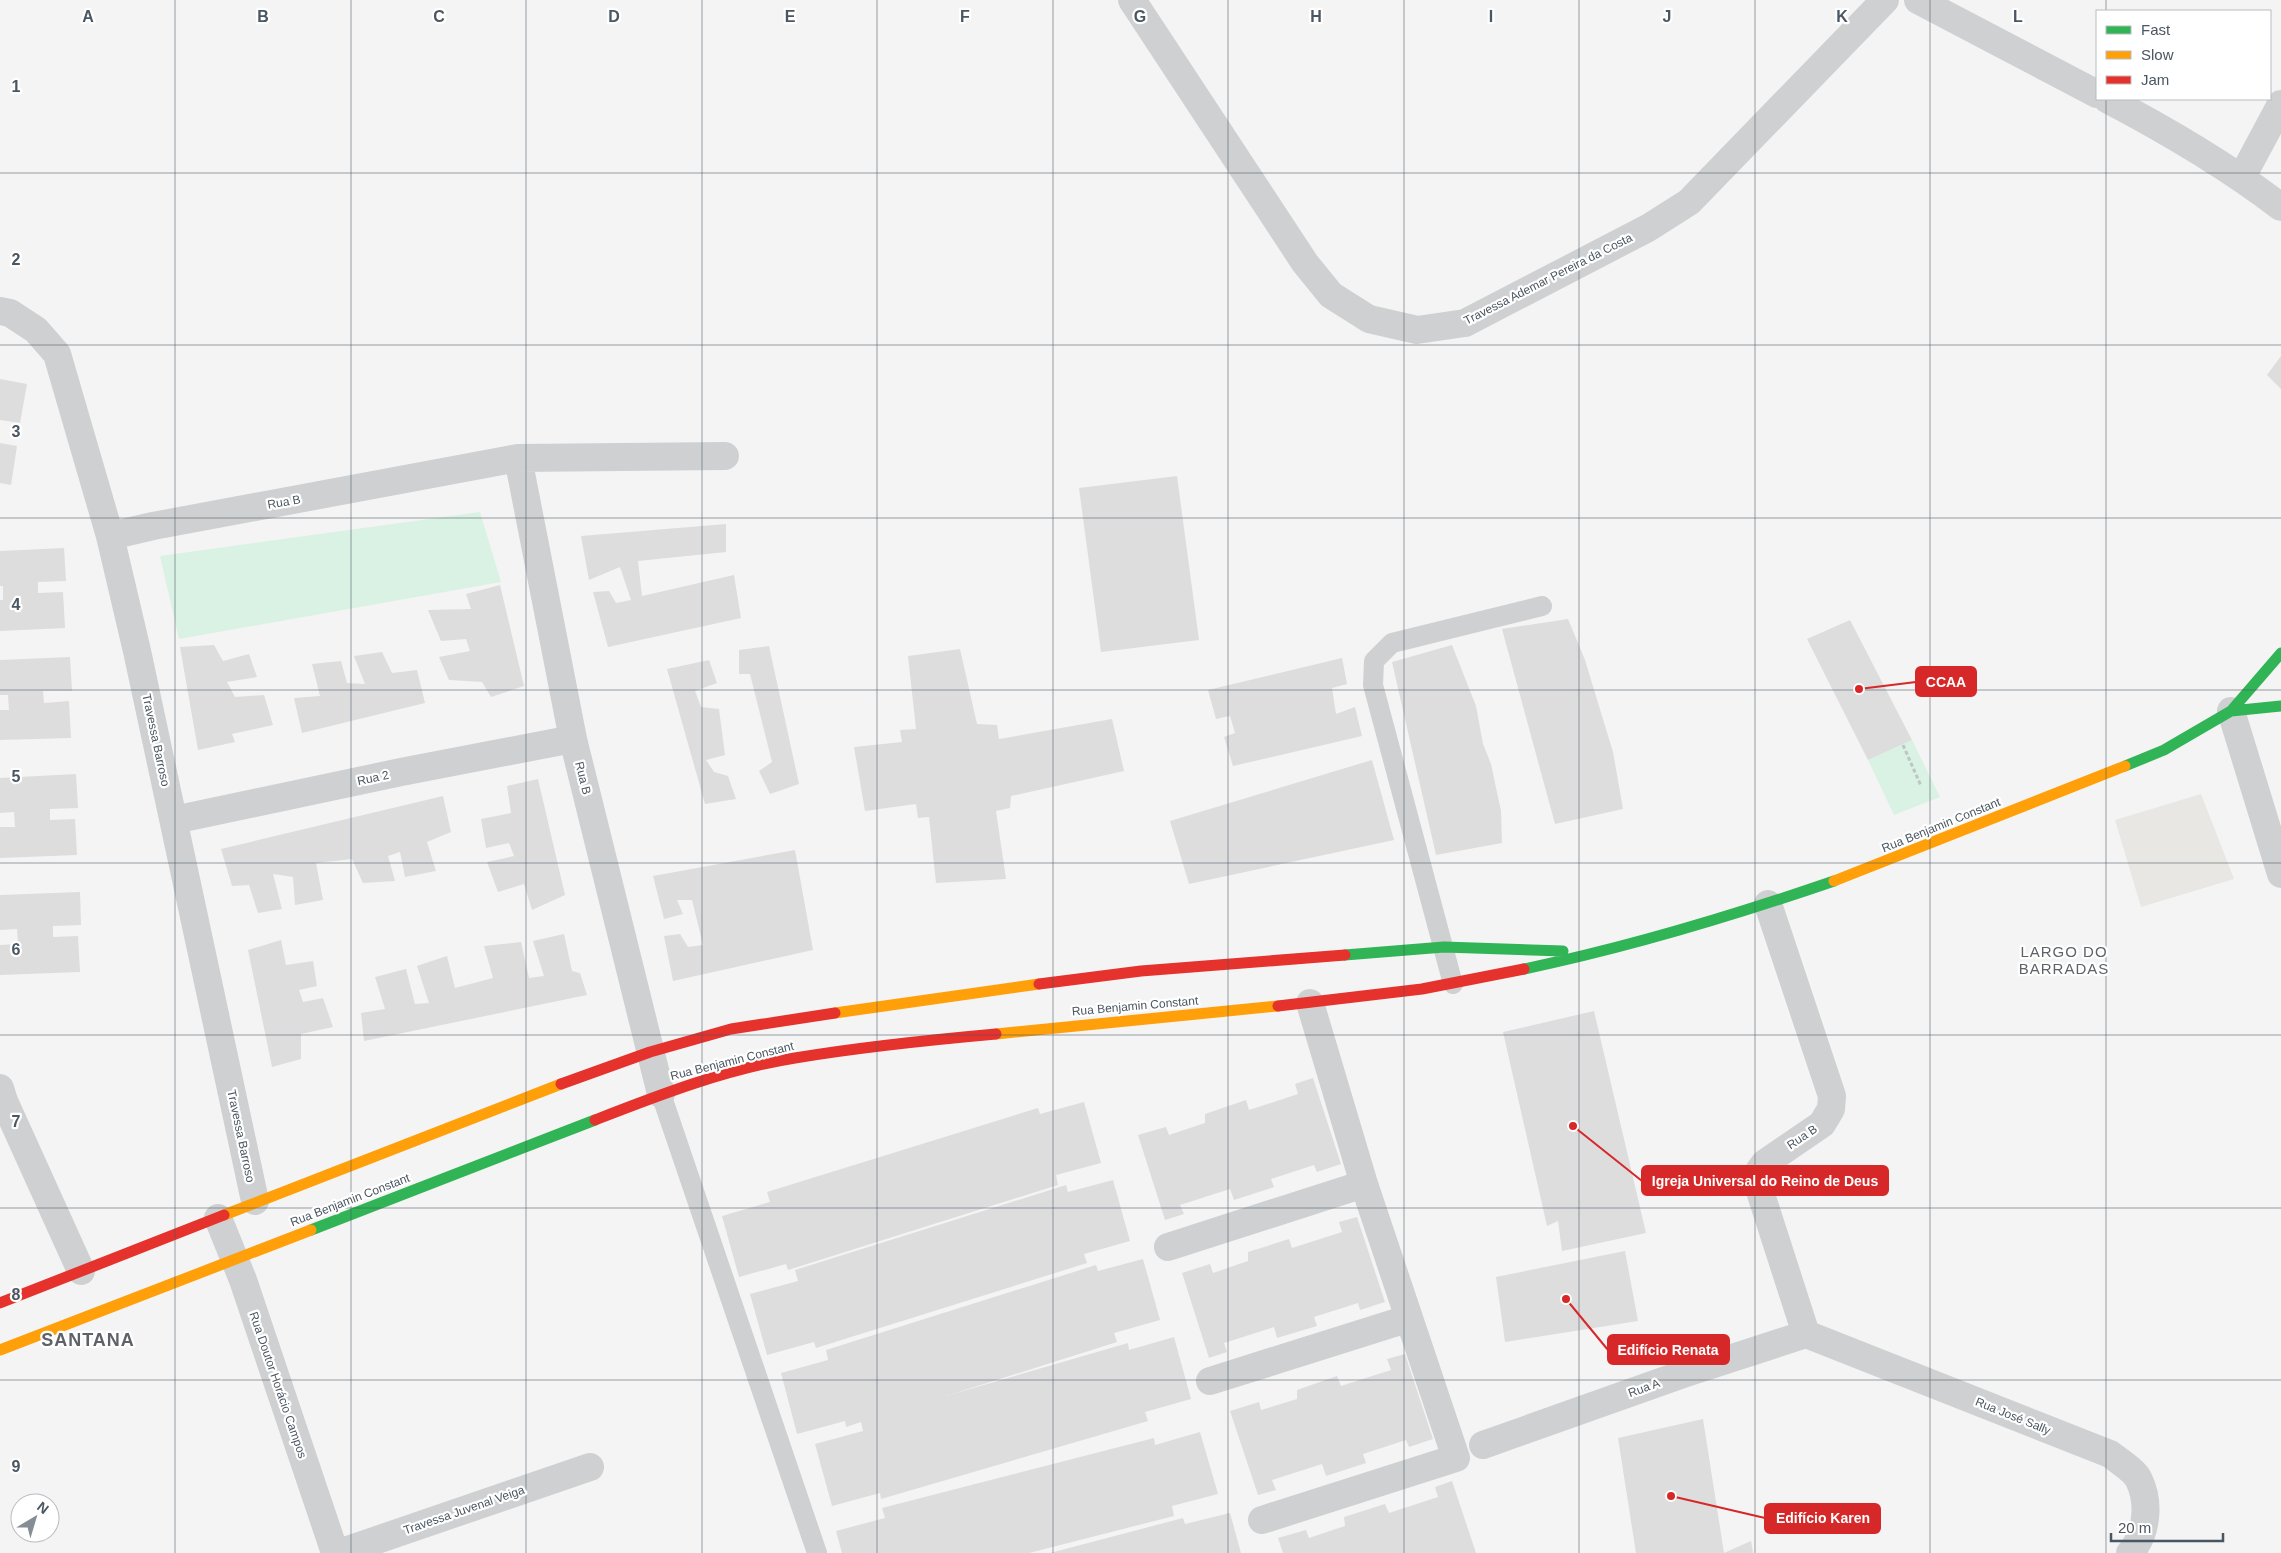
<svg xmlns="http://www.w3.org/2000/svg" width="2281" height="1553" viewBox="0 0 2281 1553" font-family="Arial,sans-serif">
<rect width="100%" height="100%" fill="#f4f4f4"/>
<path fill="#e8e7e3" d="M 2201,794 L 2234,879 L 2141,907 L 2115,820 Z"/>
<path fill="#d9f2e3" d="M 480,512 L 501,582 L 179,639 L 160,556 Z
M 1912,740 L 1940,797 L 1894,815 L 1868,760 Z"/>
<path fill="#ddddde" d="M 2281,356 L 2281,389 L 2267,375 Z
M 0,379 L 27,384 L 20,423 L 0,420 Z
M 0,443 L 17,446 L 11,485 L 0,483 Z
M 1177,476 L 1199,640 L 1101,652 L 1079,488 Z
M 726,524 L 726,552 L 638,561 L 642,596 L 734,575 L 741,618 L 608,647 L 593,592 L 609,591 L 616,603 L 631,600 L 620,567 L 589,580 L 581,536 Z
M 64,548 L 66,581 L 38,582 L 38,593 L 63,592 L 65,628 L 0,631 L 0,600 L 3,600 L 3,586 L 0,586 L 0,551 Z
M 500,585 L 524,686 L 491,697 L 482,682 L 449,680 L 439,657 L 470,651 L 466,639 L 441,641 L 428,610 L 471,609 L 466,594 Z
M 1568,619 L 1585,660 L 1613,752 L 1623,809 L 1555,824 L 1502,629 Z
M 1850,620 L 1912,740 L 1868,760 L 1807,639 Z
M 214,645 L 223,661 L 249,654 L 257,677 L 227,682 L 235,697 L 264,695 L 273,725 L 232,734 L 235,742 L 198,750 L 180,647 Z
M 1452,645 L 1476,706 L 1483,744 L 1491,764 L 1501,811 L 1502,843 L 1436,855 L 1392,662 Z
M 769,646 L 799,784 L 770,794 L 759,771 L 772,762 L 750,674 L 739,674 L 739,650 Z
M 960,649 L 977,724 L 997,725 L 999,739 L 1112,719 L 1124,771 L 1011,796 L 1010,808 L 996,811 L 1006,879 L 936,883 L 929,817 L 918,818 L 916,804 L 865,811 L 854,747 L 902,742 L 900,730 L 916,729 L 908,656 Z
M 382,652 L 392,673 L 417,670 L 425,703 L 302,733 L 294,698 L 320,696 L 312,664 L 341,661 L 347,683 L 365,684 L 354,656 Z
M 70,657 L 72,691 L 43,691 L 44,703 L 69,701 L 71,738 L 0,740 L 0,710 L 9,710 L 8,695 L 0,695 L 0,660 Z
M 1342,658 L 1347,684 L 1332,688 L 1336,714 L 1355,707 L 1362,736 L 1233,766 L 1224,737 L 1235,733 L 1230,716 L 1216,719 L 1208,690 Z
M 709,660 L 717,683 L 695,691 L 701,707 L 719,709 L 725,755 L 706,760 L 714,772 L 728,776 L 736,799 L 705,804 L 667,669 Z
M 1372,760 L 1394,840 L 1189,884 L 1170,821 Z
M 76,774 L 78,808 L 50,809 L 50,820 L 75,819 L 77,855 L 0,858 L 0,827 L 15,827 L 14,812 L 0,813 L 0,778 Z
M 538,779 L 565,895 L 532,910 L 524,884 L 498,892 L 487,862 L 514,856 L 509,843 L 486,848 L 481,819 L 511,813 L 507,786 Z
M 443,796 L 451,832 L 427,842 L 436,871 L 405,877 L 400,852 L 388,856 L 395,881 L 363,883 L 352,859 L 316,863 L 323,900 L 295,905 L 293,877 L 273,874 L 282,909 L 258,913 L 249,885 L 232,886 L 221,849 Z
M 795,850 L 813,950 L 673,981 L 664,936 L 680,934 L 688,947 L 703,945 L 692,900 L 677,900 L 683,914 L 664,919 L 653,876 Z
M 80,892 L 81,925 L 53,926 L 53,937 L 78,936 L 80,972 L 0,975 L 0,945 L 18,944 L 17,929 L 0,930 L 0,895 Z
M 564,934 L 572,971 L 580,973 L 587,995 L 364,1041 L 361,1013 L 385,1009 L 375,977 L 406,969 L 415,1004 L 429,1003 L 417,966 L 447,956 L 455,988 L 493,978 L 484,946 L 521,942 L 529,978 L 544,976 L 533,941 Z
M 281,940 L 286,965 L 313,961 L 317,986 L 299,990 L 303,1002 L 323,998 L 333,1027 L 301,1034 L 301,1059 L 272,1067 L 248,950 Z
M 1594,1011 L 1646,1233 L 1562,1251 L 1558,1221 L 1547,1226 L 1503,1032 Z
M 1313,1078 L 1341,1164 L 1317,1172 L 1314,1165 L 1271,1179 L 1274,1187 L 1234,1200 L 1230,1189 L 1180,1205 L 1184,1214 L 1165,1220 L 1138,1135 L 1166,1127 L 1169,1135 L 1205,1123 L 1205,1114 L 1246,1100 L 1249,1110 L 1298,1094 L 1295,1084 Z
M 1084,1102 L 1101,1163 L 1056,1175 L 1058,1185 L 788,1270 L 786,1264 L 739,1277 L 722,1216 L 770,1202 L 767,1192 L 1038,1108 L 1040,1114 Z
M 1113,1180 L 1130,1241 L 1084,1254 L 1087,1263 L 816,1348 L 814,1342 L 767,1355 L 750,1294 L 798,1281 L 795,1270 L 1066,1185 L 1068,1192 Z
M 1357,1217 L 1385,1302 L 1360,1310 L 1358,1303 L 1314,1317 L 1317,1326 L 1277,1338 L 1274,1327 L 1224,1343 L 1227,1352 L 1209,1358 L 1182,1273 L 1210,1264 L 1213,1273 L 1248,1261 L 1248,1252 L 1289,1239 L 1292,1248 L 1342,1232 L 1339,1222 Z
M 1625,1251 L 1638,1321 L 1505,1342 L 1496,1277 Z
M 1143,1259 L 1160,1320 L 1114,1333 L 1117,1342 L 946,1396 L 1128,1343 L 1129,1350 L 1174,1337 L 1191,1399 L 1145,1412 L 1148,1421 L 881,1499 L 880,1493 L 832,1506 L 815,1444 L 863,1431 L 861,1422 L 846,1427 L 845,1421 L 797,1434 L 781,1373 L 828,1360 L 826,1350 L 1096,1265 L 1098,1271 Z
M 1405,1354 L 1433,1439 L 1409,1447 L 1406,1440 L 1363,1454 L 1366,1463 L 1326,1476 L 1322,1464 L 1272,1480 L 1276,1490 L 1258,1495 L 1230,1411 L 1259,1402 L 1261,1410 L 1297,1399 L 1297,1390 L 1337,1376 L 1341,1386 L 1391,1370 L 1387,1359 Z
M 1703,1419 L 1724,1553 L 1636,1553 L 1618,1438 Z
M 1200,1432 L 1218,1494 L 1172,1506 L 1174,1516 L 1029,1553 L 842,1553 L 836,1531 L 885,1518 L 882,1508 L 1154,1438 L 1155,1445 Z
M 1452,1481 L 1476,1553 L 1283,1553 L 1278,1538 L 1306,1530 L 1309,1538 L 1345,1526 L 1344,1517 L 1385,1504 L 1389,1513 L 1438,1497 L 1435,1487 Z
M 1230,1513 L 1241,1553 L 1050,1553 L 1183,1518 L 1185,1524 Z
M 1751,1541 L 1753,1553 L 1724,1553 Z"/>
<g fill="none" stroke-linecap="round" stroke-linejoin="round">
<path stroke="#bcc7c4" stroke-width="3" stroke-dasharray="4 2.5" stroke-linecap="butt" d="M 1903,745 L 1921,786"/>
<path stroke="#ced0d2" stroke-width="20" d="M 1453,984 L 1373,685 L 1374,661 L 1392,643 L 1542,606
M 661,1094 L 817,1553"/>
<path stroke="#ced0d2" stroke-width="28" d="M 1132,0 L 1305,263 L 1331,295 L 1369,319 L 1417,330 L 1465,323 L 1648,228 L 1689,202 L 1885,0
M 1918,0 L 2097,94
M 2107,99 C 2168,131 2226,165 2281,207
M 2242,177 L 2281,104
M 0,311 L 10,313 L 36,330 L 57,354 L 110,536 L 137,651 L 255,1201
M 518,458 L 573,739 L 661,1094
M 110,536 L 153,526 L 518,458 L 725,456
M 2231,711 L 2281,874
M 174,820 L 401,772 L 573,739
M 1768,904 L 1832,1096 L 1831,1109 L 1822,1124 L 1765,1163 L 1759,1171 L 1757,1182 L 1806,1334
M 0,1088 L 4,1101 L 81,1271
M 218,1218 L 243,1280 L 335,1553
M 1168,1247 L 1364,1184
M 1806,1334 L 2110,1454 C 2119,1461 2135,1471 2139,1480 C 2150,1503 2147,1534 2130,1553
M 1210,1381 L 1407,1319
M 1483,1445 L 1683,1374 L 1806,1334
M 1262,1520 L 1456,1458 L 1364,1184 L 1310,1003
M 339,1553 L 590,1467"/>
<path stroke="#30b455" stroke-width="11" d="M 2231,711 L 2281,706
M 2125,766 L 2164,750 L 2231,711 L 2281,653
M 1345,955 L 1444,947 L 1563,951
M 1524,969 C 1630,947 1732,916 1834,881
M 311,1230 L 595,1120"/>
<path stroke="#ff9f0a" stroke-width="11" d="M 1834,881 L 2125,766
M 835,1013 L 1039,984
M 996,1034 L 1278,1006
M 224,1215 L 561,1084
M 0,1350 L 311,1230"/>
<path stroke="#e5322d" stroke-width="11" d="M 1039,984 L 1141,971 L 1345,955
M 1278,1006 L 1422,989 L 1524,969
M 561,1084 L 650,1052 L 731,1029 L 835,1013
M 595,1120 C 659,1095 726,1069 795,1058 C 861,1047 929,1040 996,1034
M 0,1303 L 224,1215"/>
</g>
<path fill="none" stroke="#4a5661" stroke-width="1" stroke-opacity="0.55" d="M 175,0 L 175,1553M 351,0 L 351,1553M 526,0 L 526,1553M 702,0 L 702,1553M 877,0 L 877,1553M 1053,0 L 1053,1553M 1228,0 L 1228,1553M 1404,0 L 1404,1553M 1579,0 L 1579,1553M 1755,0 L 1755,1553M 1930,0 L 1930,1553M 2106,0 L 2106,11M 2106,99 L 2106,1553M 0,173 L 2281,173M 0,345 L 2281,345M 0,518 L 2281,518M 0,690 L 2281,690M 0,863 L 2281,863M 0,1035 L 2281,1035M 0,1208 L 2281,1208M 0,1380 L 2281,1380"/>
<g text-anchor="middle" dominant-baseline="central" stroke-width="4.5" stroke-linejoin="round" paint-order="stroke">
<g font-size="12" fill="#4a5661" stroke="#fff">
<text transform="translate(1548 279) rotate(-27)">Travessa Ademar Pereira da Costa</text>
<text transform="translate(284 502) rotate(-10)">Rua B</text>
<text transform="translate(156 740) rotate(78)">Travessa Barroso</text>
<text transform="translate(373 778) rotate(-12)">Rua 2</text>
<text transform="translate(583 778) rotate(76)">Rua B</text>
<text transform="translate(1941 825) rotate(-22)">Rua Benjamin Constant</text>
<text transform="translate(1135 1006) rotate(-5)">Rua Benjamin Constant</text>
<text transform="translate(732 1061) rotate(-14)">Rua Benjamin Constant</text>
<text transform="translate(241 1136) rotate(78)">Travessa Barroso</text>
<text transform="translate(1802 1137) rotate(-34)">Rua B</text>
<text transform="translate(350 1200) rotate(-21)">Rua Benjamin Constant</text>
<text transform="translate(278 1385) rotate(71)">Rua Doutor Horácio Campos</text>
<text transform="translate(1644 1388) rotate(-20)">Rua A</text>
<text transform="translate(2013 1416) rotate(22)">Rua José Sally</text>
<text transform="translate(464 1510) rotate(-19)">Travessa Juvenal Veiga</text>
</g>
<g font-size="15" letter-spacing="1" fill="#5f6368" stroke="#fff">
<text x="2064" y="951">LARGO DO<tspan x="2064" dy="17">BARRADAS</tspan></text>
</g>
<g font-size="18" font-weight="bold" letter-spacing="1" fill="#5f6368" stroke="#fff">
<text x="88" y="1340">SANTANA</text>
</g>
</g>
<g font-size="16" text-anchor="middle" font-weight="bold" fill="#4a5661" stroke="#fff" stroke-width="4.5" stroke-linejoin="round" paint-order="stroke">
<text x="88" y="22">A</text>
<text x="263" y="22">B</text>
<text x="439" y="22">C</text>
<text x="614" y="22">D</text>
<text x="790" y="22">E</text>
<text x="965" y="22">F</text>
<text x="1140" y="22">G</text>
<text x="1316" y="22">H</text>
<text x="1491" y="22">I</text>
<text x="1667" y="22">J</text>
<text x="1842" y="22">K</text>
<text x="2018" y="22">L</text>
<text x="16" y="92">1</text>
<text x="16" y="265">2</text>
<text x="16" y="437">3</text>
<text x="16" y="610">4</text>
<text x="16" y="782">5</text>
<text x="16" y="955">6</text>
<text x="16" y="1127">7</text>
<text x="16" y="1300">8</text>
<text x="16" y="1472">9</text>
</g>
<path fill="none" stroke="#d62828" stroke-width="2" d="M1859 689L1916 682M1573 1126L1642 1181M1566 1299L1608 1350M1671 1496L1765 1518"/>
<g fill="#d62828" stroke="#fff" stroke-width="2">
<circle cx="1859" cy="689" r="5"/>
<circle cx="1573" cy="1126" r="5"/>
<circle cx="1566" cy="1299" r="5"/>
<circle cx="1671" cy="1496" r="5"/>
</g>
<g fill="#d62828" stroke="#d62828" stroke-width="2">
<rect x="1916" y="667" width="60" height="29" rx="5"/>
<rect x="1642" y="1166" width="246" height="29" rx="5"/>
<rect x="1608" y="1335" width="121" height="29" rx="5"/>
<rect x="1765" y="1504" width="115" height="29" rx="5"/>
</g>
<g font-size="14" text-anchor="middle" font-weight="bold" fill="#fff">
<text x="1946" y="687">CCAA</text>
<text x="1765" y="1186">Igreja Universal do Reino de Deus</text>
<text x="1668" y="1355">Edifício Renata</text>
<text x="1823" y="1523">Edifício Karen</text>
</g>
<rect x="2096" y="10" width="175" height="90" fill="#ffffff" stroke="#b7bbc0"/>
<rect x="2106" y="26" width="25" height="8" fill="#30b455" stroke="#b7bbc0"/>
<text x="2141" y="35" font-size="15" fill="#4a5661">Fast</text>
<rect x="2106" y="51" width="25" height="8" fill="#ff9f0a" stroke="#b7bbc0"/>
<text x="2141" y="60" font-size="15" fill="#4a5661">Slow</text>
<rect x="2106" y="76" width="25" height="8" fill="#e5322d" stroke="#b7bbc0"/>
<text x="2141" y="85" font-size="15" fill="#4a5661">Jam</text>
<g transform="translate(35 1518) rotate(38)"><circle r="24" fill="#ffffff" stroke="#b7bbc0"/>
<path d="M0-4L9 19L0 12L-9 19Z" fill="#868d94"/>
<text y="-8" font-size="14" font-weight="bold" text-anchor="middle" fill="#4a5661">N</text>
</g>
<path d="M2111 1533v8h112v-8" fill="none" stroke="#4a5661" stroke-width="2.5"/>
<text x="2118" y="1533" font-size="15" fill="#4a5661" stroke="#ffffff" stroke-width="4" paint-order="stroke">20 m</text>
</svg>
